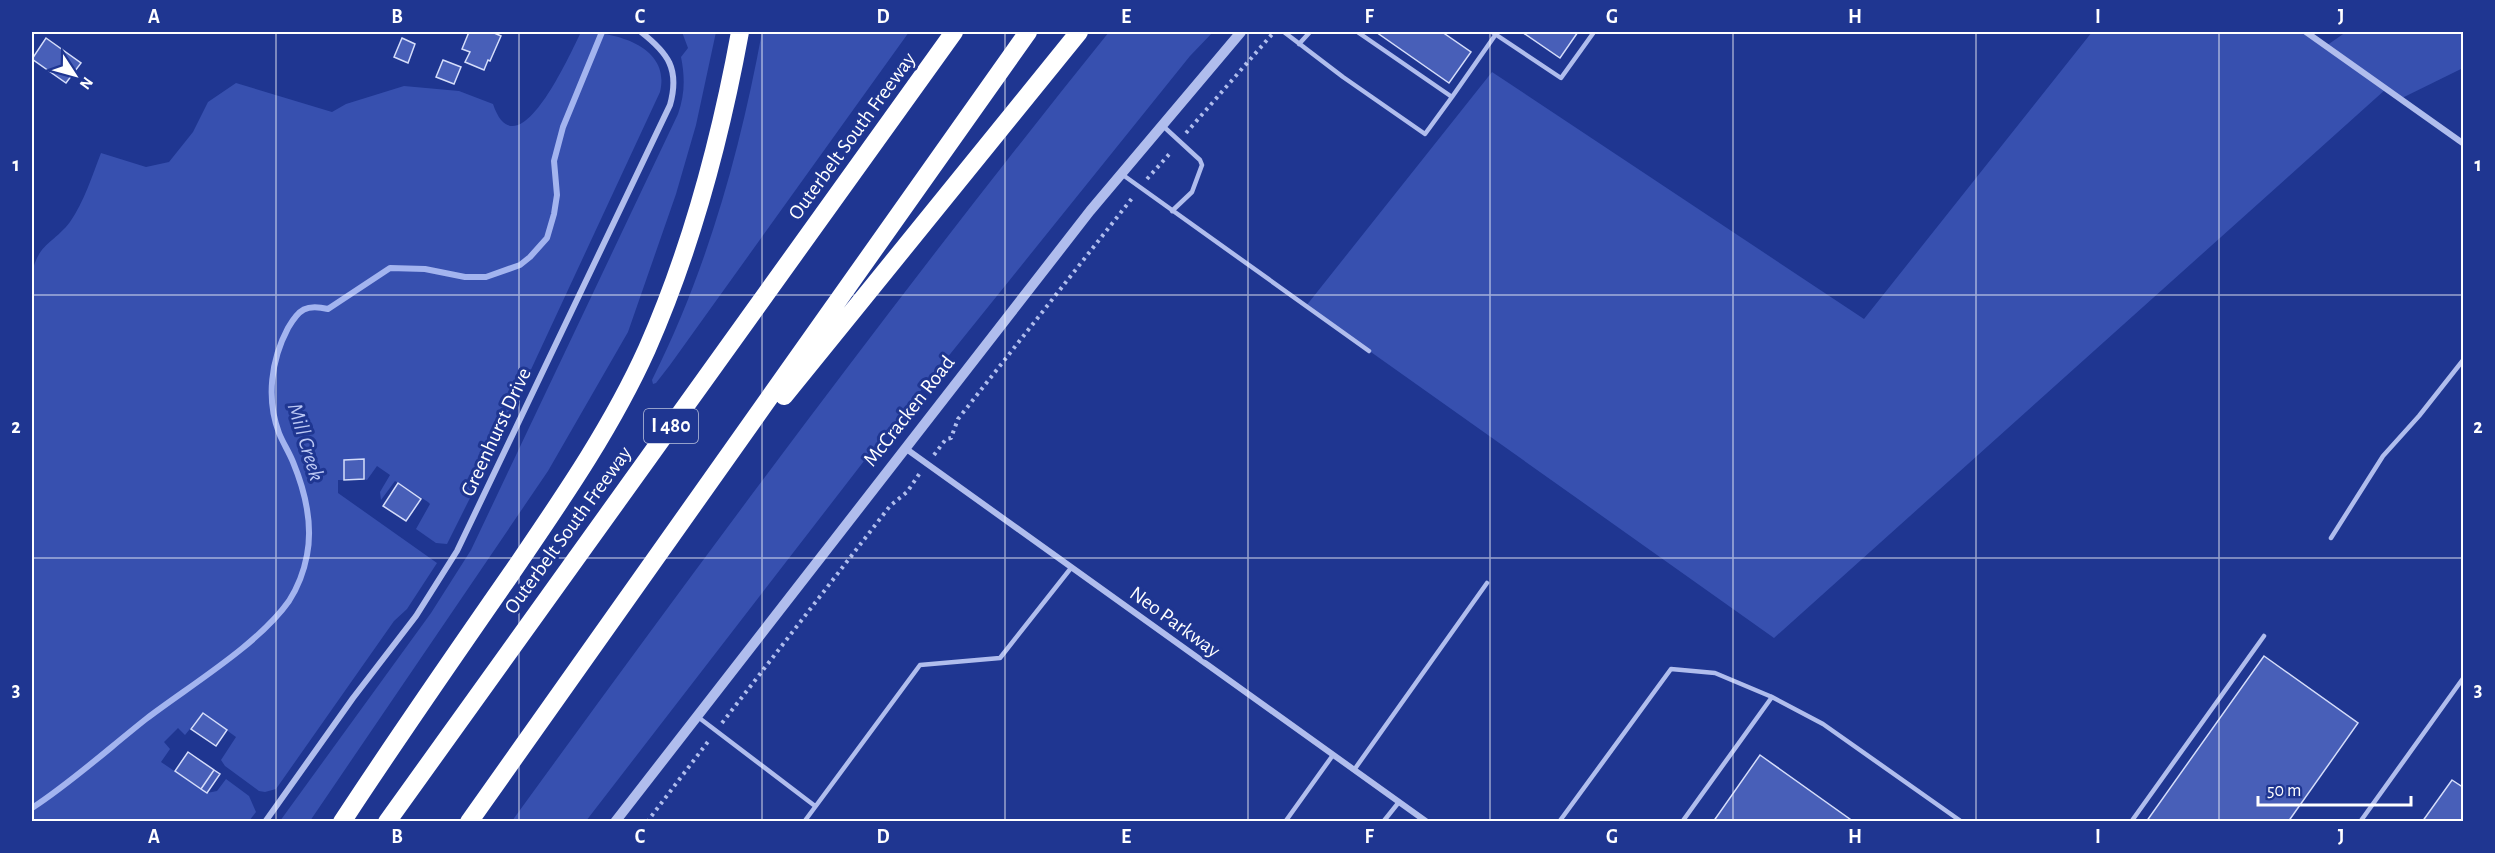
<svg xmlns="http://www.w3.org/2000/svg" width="2495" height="853" viewBox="0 0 2495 853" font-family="'Alegreya Sans',sans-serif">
<rect width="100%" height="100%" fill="#1f3691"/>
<path fill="#3750af" d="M 581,32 C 617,32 671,47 660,92 L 489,460 L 447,544 L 436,543 L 416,529 L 430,504 L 428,502 L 395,481 L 381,500 L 380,492 L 390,475 L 377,466 L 367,480 L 364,479 L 363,459 L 344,460 L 344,480 L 338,480 L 338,493 L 437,563 L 407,609 L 394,621 L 276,789 L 265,792 L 259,791 L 225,766 L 221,760 L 236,737 L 203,713 L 185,735 L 178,728 L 164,742 L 170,749 L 161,762 L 207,793 L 217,791 L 226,779 L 249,796 L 256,812 L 249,821 L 32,822 L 32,274 C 38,243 53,244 70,222 C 84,202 92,176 101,153 L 146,167 L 169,162 L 193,132 L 208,102 L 236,83 L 332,112 L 346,104 L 404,86 L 459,91 L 493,104 C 517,175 570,54 581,32 Z
M 682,32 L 716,32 L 696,125 L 676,194 L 628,332 L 548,471 L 310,821 L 280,821 L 431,613 L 471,550 L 678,114 C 685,94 685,77 681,57 L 688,48 Z
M 762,32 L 909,32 L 670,365 L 656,383 L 653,384 L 652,380 C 707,270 740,152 762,32 Z
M 1109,32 L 1213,32 L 1190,56 L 864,461 L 586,821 L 512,821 C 706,554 902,289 1109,32 Z
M 2092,32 L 2306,32 L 2326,46 L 2346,32 L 2463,32 L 2463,68 L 2400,99 L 2386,89 L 1774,638 L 1306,306 L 1492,72 L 1864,319 Z"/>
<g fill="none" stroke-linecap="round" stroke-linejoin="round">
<path stroke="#a3b4ef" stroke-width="6" d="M 32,808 C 72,782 108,749 146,719 C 189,686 258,645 289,601 C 298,587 304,571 307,555 C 313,524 305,491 293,462 C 289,452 283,443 279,433 C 266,399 271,360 288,328 C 299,309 306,304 328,309 L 390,268 L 425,269 L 465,277 L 486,277 L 520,265 L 530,257 L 547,238 L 554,214 L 557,195 L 554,161 L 563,127 L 602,32"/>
</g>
<path fill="#485fb8" stroke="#d5ddfa" stroke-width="1.5" d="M 469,32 L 492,32 L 501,36 L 490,61 L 488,60 L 484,70 L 465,62 L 470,52 L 462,49 Z
M 1376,32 L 1442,32 L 1471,52 L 1449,83 Z
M 1522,32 L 1578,32 L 1560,58 Z
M 46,38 L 81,63 L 66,83 L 32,59 Z
M 402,38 L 415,44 L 408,63 L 394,57 Z
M 443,60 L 461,67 L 454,84 L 436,77 Z
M 364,459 L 364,479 L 344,480 L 344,460 Z
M 398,483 L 421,499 L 406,521 L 383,506 Z
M 2264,656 L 2358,723 L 2288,822 L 2146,822 Z
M 203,713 L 227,730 L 216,746 L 191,729 Z
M 188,752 L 214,770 L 201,789 L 175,771 Z
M 1760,755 L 1854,822 L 1713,822 Z
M 214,770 L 220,774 L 207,793 L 201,789 Z
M 2452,780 L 2464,788 L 2464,822 L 2422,822 Z"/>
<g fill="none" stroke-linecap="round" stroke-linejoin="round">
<path stroke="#b0bded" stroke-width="4" stroke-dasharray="3 4.5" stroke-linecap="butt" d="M 1186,133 L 1274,32
M 1147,179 L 1172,151
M 934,455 L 946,439 L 951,438 L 958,419 L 1133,197
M 722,723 L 890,506 L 907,492 L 920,473
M 647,822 L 710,739"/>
<path stroke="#b0bded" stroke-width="4.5" d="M 1284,32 L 1343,77 L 1425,134 L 1452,97 L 1359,33
M 1492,32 L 1561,78 L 1594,32
M 1299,44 L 1310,32
M 1452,97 L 1496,34
M 1163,126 L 1200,160 L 1202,165 L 1192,192 L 1172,211
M 1123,175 L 1369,351
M 2331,538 L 2383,456 L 2419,416 L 2464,359
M 698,717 L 815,806
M 1354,770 L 1487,583
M 804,822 L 920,665 L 1000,658 L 1071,568
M 1285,822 L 1333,755
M 1383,822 L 1399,802
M 1559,822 L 1671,669 L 1715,673 L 1772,697 L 1823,724 L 1962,822
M 1682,822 L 1772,697
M 2131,822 L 2264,636
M 2360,822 L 2464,677"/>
<path stroke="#b0bded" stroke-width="6" d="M 2306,32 L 2464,144
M 905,448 L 1427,822
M 265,822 L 353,698 L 416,616 L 457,551 L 670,105 C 680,69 668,53 641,32"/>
<path stroke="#b0bded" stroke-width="10" d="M 615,822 L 1090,211 L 1241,32"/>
<path stroke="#fff" stroke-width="18" d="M 784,396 L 1079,32
M 342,822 C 397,738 454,656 511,574 C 560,502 611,429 647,349 C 692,247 720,141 740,32
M 387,822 L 954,32
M 469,822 L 1028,32"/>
</g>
<path fill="none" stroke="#fff" stroke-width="1.5" stroke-opacity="0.55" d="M 276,32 L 276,822M 519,32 L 519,822M 762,32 L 762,822M 1005,32 L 1005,822M 1248,32 L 1248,822M 1490,32 L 1490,822M 1733,32 L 1733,822M 1976,32 L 1976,822M 2219,32 L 2219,822M 32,295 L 2464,295M 32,558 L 2464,558"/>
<g text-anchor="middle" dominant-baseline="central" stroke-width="6" stroke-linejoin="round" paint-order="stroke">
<rect fill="#1f3691" stroke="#bcc3de" stroke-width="1.5" x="644" y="409" width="54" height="34" rx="4.5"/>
<g font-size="20" font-weight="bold" fill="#fff">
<text x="671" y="426">I 480</text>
</g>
<g font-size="21" fill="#fff" stroke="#1f3691">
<text transform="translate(852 136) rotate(-54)">Outerbelt South Freeway</text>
<text transform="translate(909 411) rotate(-52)">McCracken Road</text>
<text transform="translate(496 432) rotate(-65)">Greenhurst Drive</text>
<text transform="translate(568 530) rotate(-54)">Outerbelt South Freeway</text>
<text transform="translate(1175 622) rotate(36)">Neo Parkway</text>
</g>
<g font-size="22" font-style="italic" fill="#bcc8f4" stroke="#1f3691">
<text transform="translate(306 442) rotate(73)">Mill Creek</text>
</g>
</g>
<rect width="2495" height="853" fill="none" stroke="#1f3691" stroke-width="66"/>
<g transform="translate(75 75) rotate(126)" stroke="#1f3691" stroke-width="4.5" paint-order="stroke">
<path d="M0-4.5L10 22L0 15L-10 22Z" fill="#ffffff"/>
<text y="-9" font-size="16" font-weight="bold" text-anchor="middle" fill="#ffffff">N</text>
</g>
<path d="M2258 796v9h153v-9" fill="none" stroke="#ffffff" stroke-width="3"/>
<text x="2267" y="796" font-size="18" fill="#ffffff" stroke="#1f3691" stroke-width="4.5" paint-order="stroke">50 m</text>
<rect x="33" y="33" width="2429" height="787" fill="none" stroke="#fff" stroke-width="2"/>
<g font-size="20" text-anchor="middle" font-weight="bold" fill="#fff">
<text x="154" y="23">A</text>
<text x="397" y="23">B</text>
<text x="640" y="23">C</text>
<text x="883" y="23">D</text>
<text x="1126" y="23">E</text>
<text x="1369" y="23">F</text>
<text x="1612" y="23">G</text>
<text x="1855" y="23">H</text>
<text x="2098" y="23">I</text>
<text x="2341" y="23">J</text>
<text x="16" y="171">1</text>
<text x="2478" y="171">1</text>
<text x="16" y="433">2</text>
<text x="2478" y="433">2</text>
<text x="16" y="696">3</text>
<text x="2478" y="696">3</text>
<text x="154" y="843">A</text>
<text x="397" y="843">B</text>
<text x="640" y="843">C</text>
<text x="883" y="843">D</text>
<text x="1126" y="843">E</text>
<text x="1369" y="843">F</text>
<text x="1612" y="843">G</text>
<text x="1855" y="843">H</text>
<text x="2098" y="843">I</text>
<text x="2341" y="843">J</text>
</g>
</svg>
